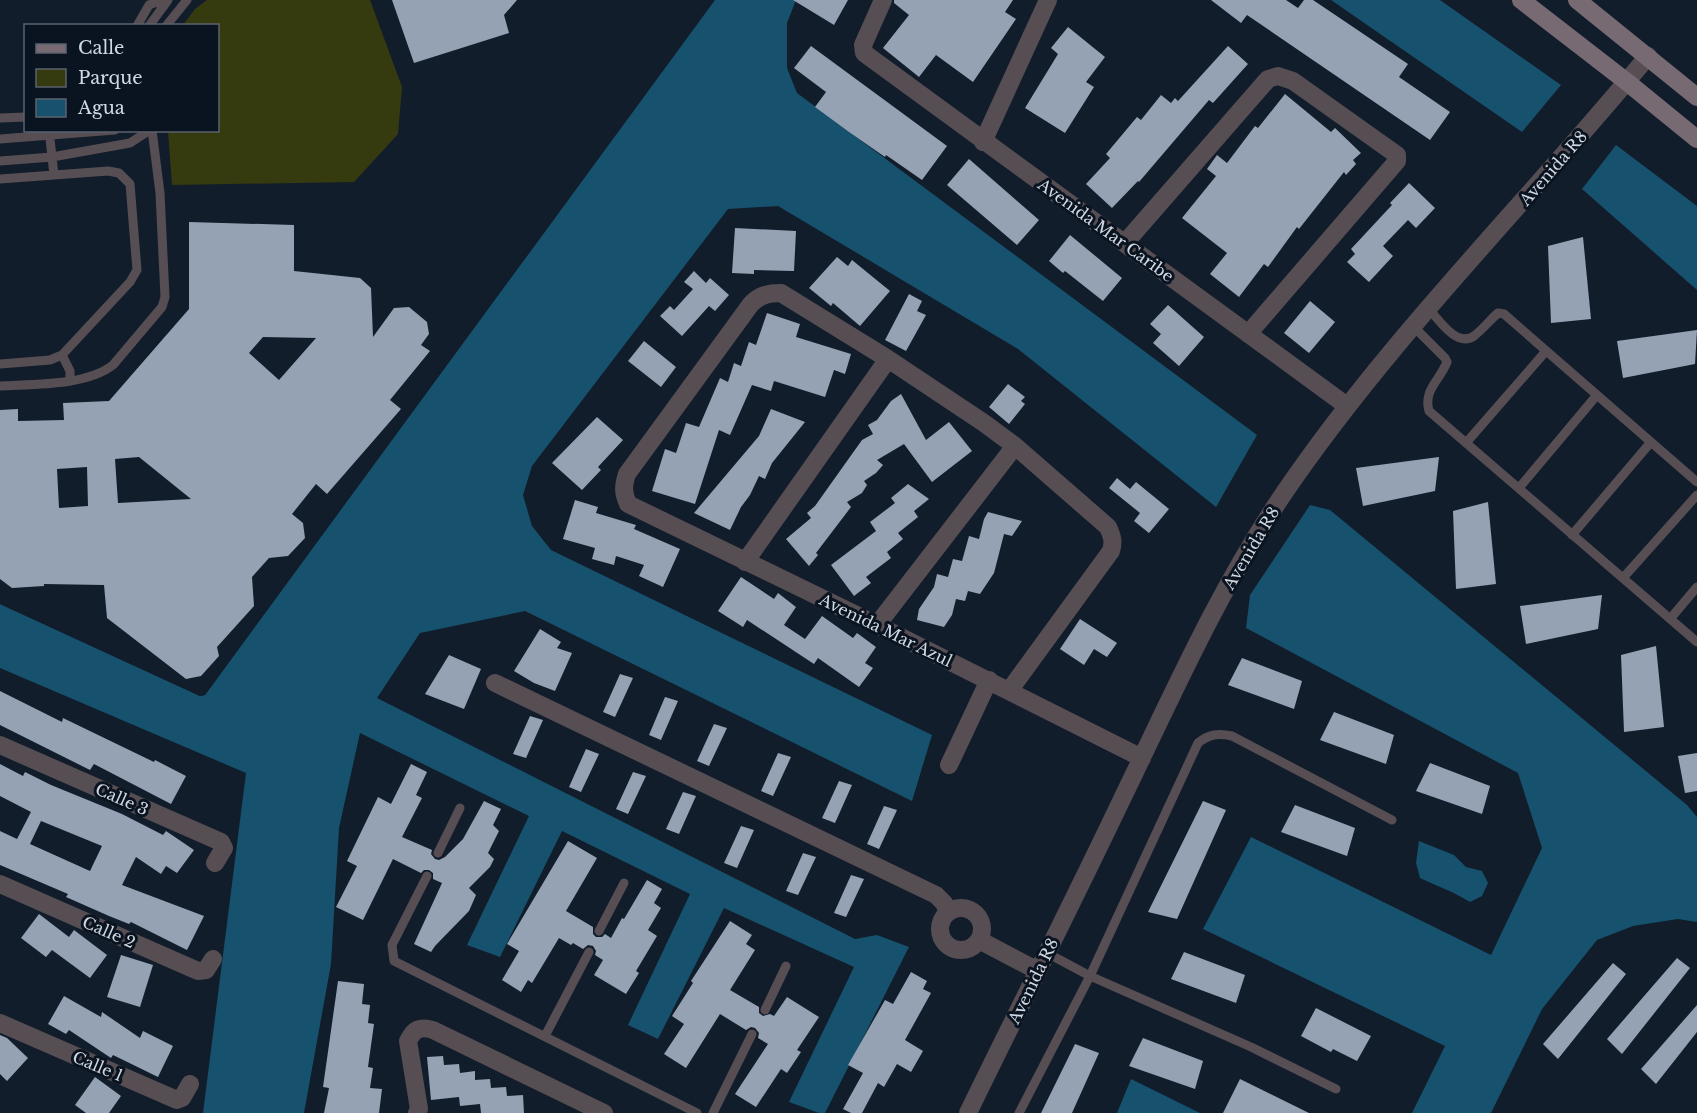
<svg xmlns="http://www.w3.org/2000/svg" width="1697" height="1113" viewBox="0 0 1697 1113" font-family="'Libre Baskerville',serif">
<rect width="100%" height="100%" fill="#121d2b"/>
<path fill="#363a0f" d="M 207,0 L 370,0 L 402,87 L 398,134 L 354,182 L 172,185 L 168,131 L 218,130 L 218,26 L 183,25 L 195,9 Z"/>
<path fill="#16516d" d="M 715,0 L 796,0 L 787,23 L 787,68 L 797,93 L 1257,435 L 1216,507 L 1018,349 L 778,206 L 728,209 L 532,466 L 523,495 L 532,526 L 551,550 L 932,735 L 912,801 L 525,611 L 420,633 L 377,698 L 855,939 L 877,935 L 909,947 L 825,1113 L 819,1113 L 789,1102 L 854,967 L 724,908 L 658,1039 L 628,1025 L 690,894 L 562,831 L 500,957 L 467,945 L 529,816 L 360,733 L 339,828 L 331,964 L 304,1113 L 203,1113 L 246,773 L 0,668 L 0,604 L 200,696 L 205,695 Z
M 1331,0 L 1440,0 L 1561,85 L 1522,132 Z
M 1616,145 L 1697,206 L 1697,290 L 1582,189 Z
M 1310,505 L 1330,510 L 1687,805 L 1697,817 L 1697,922 L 1678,919 L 1633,926 L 1597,940 L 1542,1009 L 1491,1113 L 1412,1113 L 1445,1046 L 1203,929 L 1251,837 L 1491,955 L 1542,848 L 1518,773 L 1246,628 L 1250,595 Z
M 1419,841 L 1454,855 L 1466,867 L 1482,871 L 1488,883 L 1482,896 L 1470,902 C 1454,892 1437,886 1420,878 L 1416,863 Z
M 1131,1079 L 1200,1113 L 1117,1113 Z"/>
<path fill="#121d2b" d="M 543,227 L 545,229 L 205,695 L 200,696 L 0,604 L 0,601 L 200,693 L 203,693 Z"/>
<path fill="#94a2b4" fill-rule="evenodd" d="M 392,0 L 517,0 L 504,15 L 509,33 L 414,63 Z
M 793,0 L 848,0 L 834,25 Z
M 894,0 L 1013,0 L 1005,12 L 1016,19 L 973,82 L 936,55 L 919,77 L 883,48 L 909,15 L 894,3 Z
M 1211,0 L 1286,0 L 1298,8 L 1304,0 L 1313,0 L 1408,64 L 1399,77 L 1450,112 L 1430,140 L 1247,15 L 1241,23 Z
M 1068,27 L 1105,57 L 1086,82 L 1094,87 L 1065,133 L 1025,108 L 1058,54 L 1051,48 Z
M 811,46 L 947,146 L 922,180 L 886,155 L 885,157 L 849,132 L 815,107 L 826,92 L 794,68 Z
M 1228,46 L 1248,64 L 1213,103 L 1209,100 L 1139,182 L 1138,181 L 1112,208 L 1086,184 L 1110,158 L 1106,154 L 1137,117 L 1141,120 L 1161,95 L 1171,103 L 1175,98 L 1178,101 Z
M 1285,94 L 1331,132 L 1335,128 L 1361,153 L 1353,160 L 1356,164 L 1346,175 L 1344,172 L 1299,229 L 1297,227 L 1268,267 L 1264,264 L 1239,297 L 1210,274 L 1227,253 L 1182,218 L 1216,176 L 1207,169 L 1217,155 L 1227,163 L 1255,126 L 1258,128 Z
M 969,159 L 1039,220 L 1017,245 L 947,185 Z
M 1409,183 L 1435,208 L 1416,228 L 1408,220 L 1383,246 L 1393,256 L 1369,282 L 1347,262 L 1355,254 L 1351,249 L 1392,205 L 1390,203 Z
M 189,222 L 294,225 L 294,271 L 360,278 L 371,288 L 373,337 L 394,308 L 409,307 L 427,322 L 429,334 L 421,345 L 430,351 L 390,400 L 401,409 L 327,494 L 316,484 L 292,514 L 303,523 L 305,538 L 288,556 L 269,558 L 252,577 L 254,606 L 217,647 L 219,656 L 201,676 L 186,679 L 107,618 L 104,585 L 44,584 L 44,586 L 12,588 L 0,579 L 0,410 L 18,409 L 18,421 L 64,420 L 63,403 L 109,401 L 189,309 ZM 263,337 L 316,338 L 279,380 L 249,353 ZM 139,457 L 191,499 L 118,503 L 115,459 ZM 87,467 L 88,506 L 59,508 L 57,469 Z
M 735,228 L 796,231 L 794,271 L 754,270 L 754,274 L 732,273 Z
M 1070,235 L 1122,278 L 1103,301 L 1065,271 L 1063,273 L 1049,261 Z
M 1583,237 L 1591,319 L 1551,323 L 1548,246 Z
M 837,257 L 848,266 L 852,260 L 890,291 L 860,326 L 833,303 L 831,306 L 809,288 Z
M 694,271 L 706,283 L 710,278 L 729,295 L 715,311 L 709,306 L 682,336 L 660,316 L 670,306 L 674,310 L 693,289 L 684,282 Z
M 909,294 L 922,301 L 917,311 L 926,315 L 906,351 L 885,340 Z
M 1310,301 L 1335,322 L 1309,353 L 1284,333 Z
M 1168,305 L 1204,337 L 1179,366 L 1153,343 L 1161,334 L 1150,324 Z
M 767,313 L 800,324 L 796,337 L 851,354 L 845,374 L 834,370 L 825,397 L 774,381 L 771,391 L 752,385 L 730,435 L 719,430 L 695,504 L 652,491 L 665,449 L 676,453 L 686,423 L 699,427 L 720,378 L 728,382 L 734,363 L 741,366 L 749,342 L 756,345 Z
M 1697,330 L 1695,364 L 1623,378 L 1617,341 Z
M 644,341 L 676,367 L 661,387 L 628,361 Z
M 1008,384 L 1025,397 L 1021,401 L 1025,404 L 1009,424 L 989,407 Z
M 901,394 L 926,440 L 949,422 L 972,451 L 932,482 L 904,444 L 877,460 L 883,465 L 876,473 L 864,481 L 867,485 L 862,493 L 847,502 L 851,507 L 816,553 L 818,555 L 809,566 L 786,539 L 811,518 L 807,513 L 815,506 L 862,440 L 873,434 L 868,425 L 877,420 L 891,401 Z
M 771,409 L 805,422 L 772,463 L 765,479 L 759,476 L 750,495 L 741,507 L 730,530 L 694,513 L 759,436 Z
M 597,417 L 623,440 L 598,467 L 601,470 L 582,490 L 552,463 Z
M 1439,457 L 1435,491 L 1363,506 L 1356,468 Z
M 1117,478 L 1130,489 L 1136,482 L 1169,509 L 1149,533 L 1134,521 L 1140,513 L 1109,488 Z
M 908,484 L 929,499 L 914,511 L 918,517 L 898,533 L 903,539 L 887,552 L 891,558 L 866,577 L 871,583 L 854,596 L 831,565 L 876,531 L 870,522 L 895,503 L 891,498 Z
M 575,500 L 598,507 L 596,513 L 636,525 L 634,529 L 680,549 L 663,587 L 639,576 L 644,565 L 616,556 L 614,565 L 592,559 L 595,548 L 563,539 Z
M 1488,502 L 1496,584 L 1456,589 L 1453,511 Z
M 988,512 L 1022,521 L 1012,536 L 1004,534 L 994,573 L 980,594 L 968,591 L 965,601 L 956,599 L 952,615 L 944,627 L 917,620 L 919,609 L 934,587 L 937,574 L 948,577 L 953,559 L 962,561 L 969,536 L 979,539 L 984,519 Z
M 741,577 L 774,599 L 778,593 L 796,607 L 784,625 L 805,639 L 822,616 L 853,638 L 857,633 L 876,647 L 865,663 L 873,668 L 859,687 L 818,658 L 814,664 L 747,620 L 743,627 L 718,611 Z
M 1602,595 L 1598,629 L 1526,644 L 1520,606 Z
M 1080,619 L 1117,643 L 1107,657 L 1094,649 L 1084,665 L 1060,649 Z
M 540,629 L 561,642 L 557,648 L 572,653 L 555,691 L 534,683 L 514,671 Z
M 1656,646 L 1664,727 L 1624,732 L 1621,655 Z
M 449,655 L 481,669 L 464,709 L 425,694 Z
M 1242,658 L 1302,681 L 1294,709 L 1228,685 Z
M 620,674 L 633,678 L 615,717 L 603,712 Z
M 0,691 L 62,722 L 63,718 L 154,762 L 155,760 L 186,776 L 171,804 L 94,764 L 90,770 L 0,725 Z
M 665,697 L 678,701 L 661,740 L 649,735 Z
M 1334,712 L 1394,735 L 1386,764 L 1320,740 Z
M 530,716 L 543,720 L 526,758 L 513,754 Z
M 714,724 L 727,728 L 709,766 L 697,761 Z
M 586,749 L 599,754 L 581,792 L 569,787 Z
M 778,753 L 791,757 L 773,796 L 761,791 Z
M 1697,753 L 1697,791 L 1685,793 L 1678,756 Z
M 1430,763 L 1490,786 L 1482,814 L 1416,791 Z
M 0,764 L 23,776 L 25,772 L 51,785 L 122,814 L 163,835 L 166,831 L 194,850 L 177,873 L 166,866 L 161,874 L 136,857 L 122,885 L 204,916 L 187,950 L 131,922 L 129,924 L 109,916 L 66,897 L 68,894 L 0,865 L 0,831 L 17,839 L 31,812 L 0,796 ZM 41,821 L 102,846 L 90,871 L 30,844 Z
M 411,764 L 427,772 L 416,795 L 422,798 L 402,837 L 432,850 L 431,854 L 435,859 L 439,860 L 445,857 L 463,839 L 484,801 L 501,809 L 493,825 L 499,831 L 488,853 L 494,859 L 490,867 L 469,888 L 476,895 L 469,911 L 435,946 L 431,952 L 414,944 L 442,883 L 433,879 L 433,873 L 429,870 L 424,870 L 421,873 L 393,859 L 363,920 L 336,907 L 357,866 L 347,861 L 378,797 L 391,804 Z
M 633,772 L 646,776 L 628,814 L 616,809 Z
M 839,781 L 852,785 L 835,823 L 822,818 Z
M 683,792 L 696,796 L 679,834 L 666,829 Z
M 1203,801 L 1226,810 L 1177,919 L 1148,912 Z
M 1295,805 L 1355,828 L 1347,856 L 1281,832 Z
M 884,806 L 897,810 L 879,849 L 867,844 Z
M 741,826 L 754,830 L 737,868 L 724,863 Z
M 568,841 L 597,858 L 566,911 L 593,927 L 593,934 L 596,937 L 602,937 L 605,934 L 611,938 L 622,918 L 624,919 L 647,880 L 662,889 L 654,903 L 661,908 L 648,930 L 657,936 L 636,971 L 639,973 L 626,994 L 594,975 L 603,960 L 595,955 L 596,951 L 593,946 L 588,945 L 583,949 L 573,943 L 571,945 L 559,938 L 532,983 L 528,980 L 521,992 L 502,980 L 519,951 L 507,944 Z
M 803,853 L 816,857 L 798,895 L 786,891 Z
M 851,875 L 864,879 L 846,917 L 834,913 Z
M 39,914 L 69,937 L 74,930 L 107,955 L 90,978 L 52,950 L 46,957 L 21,938 Z
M 730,921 L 752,935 L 746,944 L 755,950 L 730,990 L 759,1007 L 759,1013 L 763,1016 L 770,1014 L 774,1016 L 787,997 L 819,1017 L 797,1050 L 801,1052 L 787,1073 L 781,1069 L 756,1107 L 735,1094 L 768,1044 L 758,1038 L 759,1033 L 755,1028 L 751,1027 L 746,1030 L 720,1014 L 686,1068 L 664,1054 L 684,1024 L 672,1016 L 693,983 L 691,981 Z
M 1184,952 L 1245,975 L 1236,1003 L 1171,979 Z
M 121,955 L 153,965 L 140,1007 L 107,997 Z
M 1677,958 L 1690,968 L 1622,1054 L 1607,1039 Z
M 1613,963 L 1626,974 L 1558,1059 L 1543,1044 Z
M 911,972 L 927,981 L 923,989 L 931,993 L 905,1040 L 923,1051 L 911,1072 L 897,1064 L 884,1087 L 878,1083 L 862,1113 L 851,1113 L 843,1109 L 863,1073 L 848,1065 L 885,1000 L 893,1004 Z
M 338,981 L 364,984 L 362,1004 L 370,1005 L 368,1023 L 374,1024 L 368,1067 L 373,1068 L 370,1088 L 382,1089 L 379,1113 L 324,1113 L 329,1088 L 323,1087 Z
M 64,996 L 101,1017 L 102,1012 L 140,1038 L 143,1031 L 173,1046 L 158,1077 L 113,1055 L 111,1058 L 69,1030 L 66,1034 L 48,1024 Z
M 1697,1005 L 1697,1032 L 1656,1084 L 1641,1069 Z
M 1316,1008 L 1371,1036 L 1357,1061 L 1333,1049 L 1331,1052 L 1301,1036 Z
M 0,1035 L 7,1038 L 28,1058 L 7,1081 L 0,1074 Z
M 1143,1038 L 1203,1061 L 1195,1089 L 1129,1066 Z
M 1075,1044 L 1099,1053 L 1072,1113 L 1041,1113 Z
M 443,1056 L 444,1065 L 459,1064 L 460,1073 L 475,1071 L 475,1080 L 490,1079 L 491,1088 L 506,1087 L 507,1096 L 523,1095 L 524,1113 L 481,1113 L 480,1104 L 460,1106 L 459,1097 L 431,1100 L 427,1057 Z
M 95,1077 L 121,1096 L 109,1113 L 86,1113 L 75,1105 Z
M 1240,1079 L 1309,1113 L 1223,1113 Z"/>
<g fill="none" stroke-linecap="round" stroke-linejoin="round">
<path stroke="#574e54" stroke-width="9" d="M 137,26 L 149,5 L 156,2 L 164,6
M 149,26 L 168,0
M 166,26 L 187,0
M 0,118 L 26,117
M 49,130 L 54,175
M 0,139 L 115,130
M 0,161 L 52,157 L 130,143 L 150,130
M 0,179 L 108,171 L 119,173 L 130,184 L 137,270 L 130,282 L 62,355 L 50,360 L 0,364
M 1429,309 C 1439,320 1457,348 1474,336 C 1483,329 1490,320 1498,313 L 1504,314 L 1697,482
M 1414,327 L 1445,358 L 1447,362 C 1440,380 1423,390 1429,411 L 1697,642
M 62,355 L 70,371 L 70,380
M 0,386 C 34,384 86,386 113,365 L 162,307 L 165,297 L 160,193 L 152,130
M 1466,443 L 1546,351
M 1519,488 L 1597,395
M 1572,535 L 1651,442
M 1623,578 L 1697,495
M 1670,619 L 1697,587
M 438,853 L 460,808
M 427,876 L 392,945 L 394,961 L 697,1113
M 599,931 L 624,883
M 1047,953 L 1090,976 L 1251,1047 L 1336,1089
M 765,1010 L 786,966
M 545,1036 L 589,952
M 713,1113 L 752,1034
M 1019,1113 L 1090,976 L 1198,743 C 1209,734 1218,733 1232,736 L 1392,820"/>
<path stroke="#574e54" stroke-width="18" d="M 883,0 L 863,45 L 864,53 L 1347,406
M 983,142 L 1048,0
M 1125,243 L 1268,79 L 1278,76 L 1293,81 L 1397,155 L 1397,161 L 1248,334
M 745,562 L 888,359
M 877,625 L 1015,446
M 495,683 L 936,895 L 944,903 L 948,912
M 1009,691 L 1111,551 C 1114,541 1112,536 1108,527 L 1015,446 L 984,423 L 888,359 L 781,293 C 768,293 760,295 751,304 L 627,474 C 623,486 623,493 628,504 L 877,625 L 1142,758
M 0,745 L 221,842 L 224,848 L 215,863
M 949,765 L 989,680
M 0,884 L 198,971 L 206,970 L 213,959
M940 929a21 21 0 1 1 42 0a21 21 0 1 1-42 0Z
M 979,940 L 1038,971
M 0,1023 L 177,1100 L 182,1098 L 190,1084
M 417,1113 L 419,1109 L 408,1041 C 414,1029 420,1026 433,1030 L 604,1113
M 968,1113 C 1019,1008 1072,904 1122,799 C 1172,696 1218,591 1282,496 C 1389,338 1527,203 1648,56"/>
<path stroke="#786a73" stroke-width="18" d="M 1521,0 L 1627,82 L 1697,139
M 1577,0 L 1697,97"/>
</g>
<g text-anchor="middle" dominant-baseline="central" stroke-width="6" stroke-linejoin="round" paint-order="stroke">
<g font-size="16" fill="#d1d8e2" stroke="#0a1421">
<text transform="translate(1553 168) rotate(-49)">Avenida R8</text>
<text transform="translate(1106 230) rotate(36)">Avenida Mar Caribe</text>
<text transform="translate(1251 548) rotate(-59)">Avenida R8</text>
<text transform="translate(886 630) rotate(26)">Avenida Mar Azul</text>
<text transform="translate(122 799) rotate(24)">Calle 3</text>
<text transform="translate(109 932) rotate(24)">Calle 2</text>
<text transform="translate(1033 981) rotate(-64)">Avenida R8</text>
<text transform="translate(98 1066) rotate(23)">Calle 1</text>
</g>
</g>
<rect x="24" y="24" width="195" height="108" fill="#0a1421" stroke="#5a626e" stroke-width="1.5"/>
<rect x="36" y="44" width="30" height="9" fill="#786a73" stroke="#5a626e" stroke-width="1.5"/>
<text x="78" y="54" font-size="18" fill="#d1d8e2">Calle</text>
<rect x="36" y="69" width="30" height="18" fill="#363a0f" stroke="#5a626e" stroke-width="1.5"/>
<text x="78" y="84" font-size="18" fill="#d1d8e2">Parque</text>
<rect x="36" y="99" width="30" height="18" fill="#16516d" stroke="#5a626e" stroke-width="1.5"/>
<text x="78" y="114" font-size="18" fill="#d1d8e2">Agua</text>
</svg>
